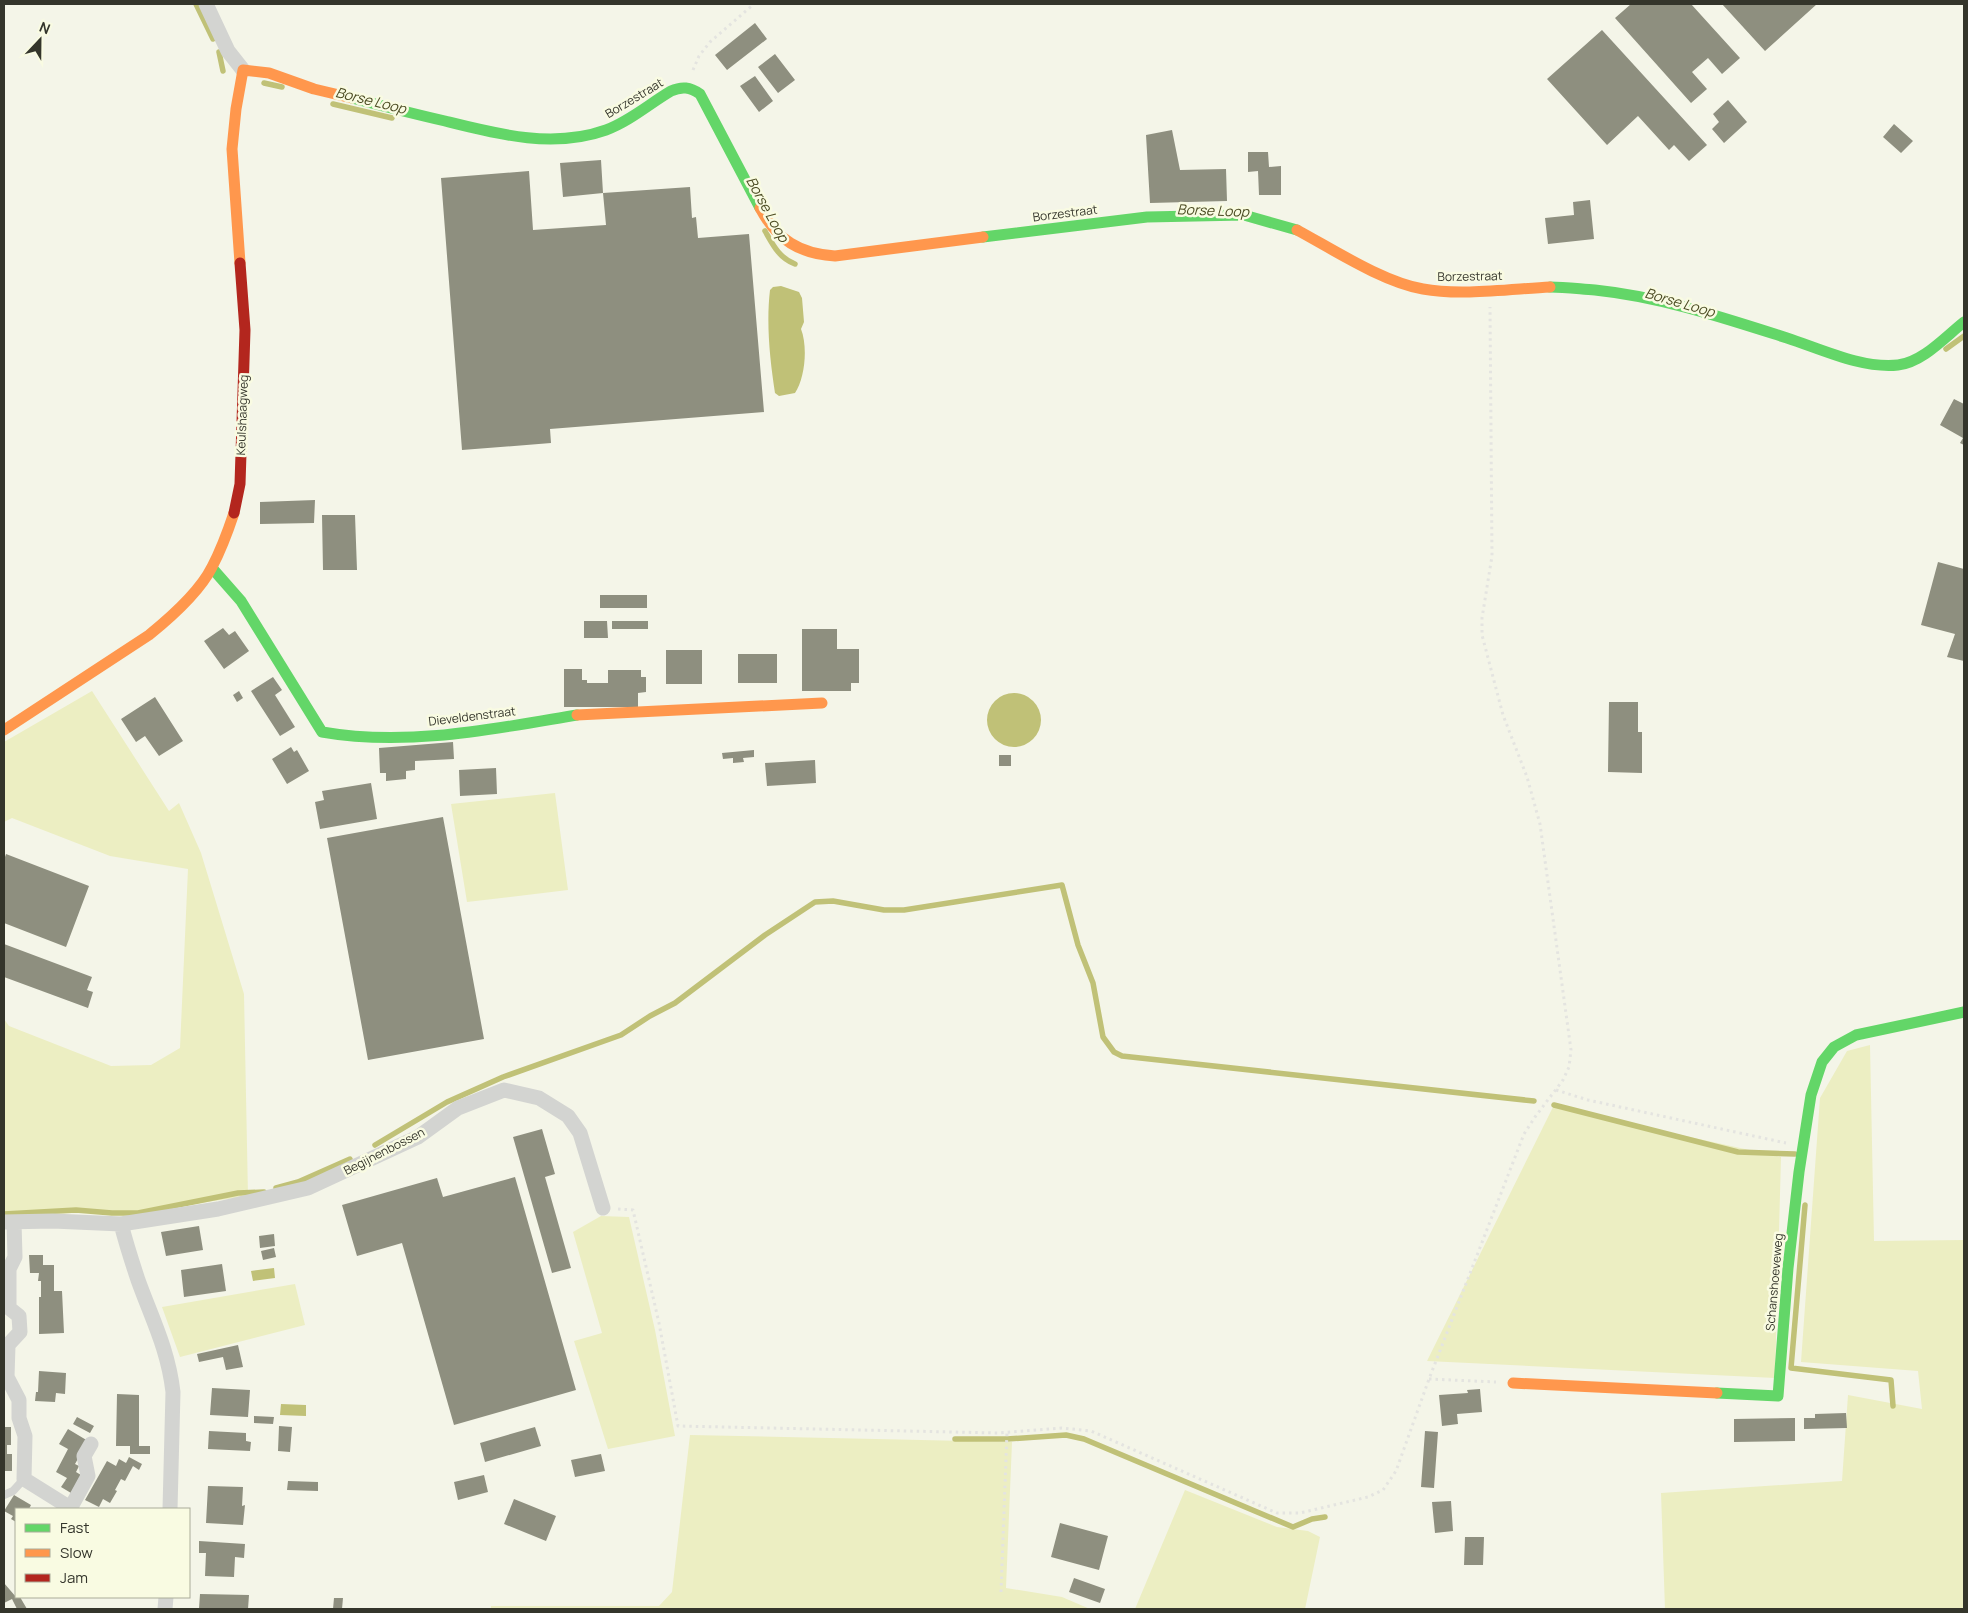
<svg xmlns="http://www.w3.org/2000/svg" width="1968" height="1613" viewBox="0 0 1968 1613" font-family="Manrope,sans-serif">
<rect width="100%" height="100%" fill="#f4f5e8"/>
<path fill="#eceec2" d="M 92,691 L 169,811 L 179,803 L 201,853 L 244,994 L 248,1196 L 125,1214 L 62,1211 L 4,1215 L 4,1019 L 9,1026 L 111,1066 L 151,1065 L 180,1048 L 188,869 L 110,856 L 12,818 L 4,822 L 4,742 Z
M 555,793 L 568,890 L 467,902 L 451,804 Z
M 1870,1045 L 1874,1241 L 1964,1240 L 1964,1609 L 1665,1609 L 1661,1493 L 1842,1481 L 1848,1395 L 1922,1409 L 1918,1371 L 1801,1362 L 1820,1098 L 1847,1051 Z
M 1553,1107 L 1781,1157 L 1775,1378 L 1427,1361 Z
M 601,1216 L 629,1217 L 655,1330 L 675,1436 L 608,1449 L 574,1341 L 602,1333 L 573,1232 Z
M 295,1284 L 305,1325 L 180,1357 L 162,1307 Z
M 690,1435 L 1012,1442 L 1006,1588 L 1062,1597 L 1090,1609 L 491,1609 L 491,1606 L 659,1606 L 672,1592 Z
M 1185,1490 L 1277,1527 L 1308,1531 L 1320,1537 L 1305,1609 L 1135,1609 Z"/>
<path fill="#c0c177" d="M 781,286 L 799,292 L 802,298 L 804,322 L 801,329 C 808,347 805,378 795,393 L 779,396 L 775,393 C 770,360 766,324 770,290 L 773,287 Z
M987 720a27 27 0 1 1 54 0a27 27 0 1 1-54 0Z
M 274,1268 L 275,1278 L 253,1281 L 251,1271 Z
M 281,1404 L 306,1405 L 306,1416 L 280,1415 Z"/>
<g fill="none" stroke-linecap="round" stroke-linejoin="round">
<path stroke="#c0c177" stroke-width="5.5" d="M 196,4 L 213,39
M 219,52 L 223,71
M 264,83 L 282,87
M 333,104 L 392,118
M 765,231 C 773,245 779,258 795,264
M 1946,349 L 1964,336
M 1554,1105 L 1738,1152 L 1795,1154
M 375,1145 L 447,1102 L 503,1077 L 621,1035 L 650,1016 L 675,1003 L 765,935 L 815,902 L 833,901 L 884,910 L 904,910 L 1062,885 L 1078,945 L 1093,983 L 1103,1037 L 1114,1052 L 1122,1056 L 1534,1101
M 276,1188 L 298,1182 L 350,1159
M 1805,1205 L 1791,1368 L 1891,1380 L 1893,1406
M 4,1214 L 76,1210 L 112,1213 L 138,1213 L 238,1193 L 264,1192
M 955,1439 L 1007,1439 L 1066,1435 L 1084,1439 L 1293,1527 L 1312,1519 L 1325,1517"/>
</g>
<path fill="#8e8f7f" d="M 1631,4 L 1691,4 L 1740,58 L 1722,74 L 1708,58 L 1692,72 L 1707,89 L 1691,103 L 1615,18 Z
M 1722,4 L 1817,4 L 1765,51 Z
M 755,23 L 767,39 L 727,70 L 715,55 Z
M 1602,30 L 1707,145 L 1689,161 L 1674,145 L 1669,150 L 1638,116 L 1607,145 L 1547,79 Z
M 775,54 L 795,80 L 778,93 L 758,67 Z
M 755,76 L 773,101 L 759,112 L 740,86 Z
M 1728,100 L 1747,122 L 1724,143 L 1712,129 L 1719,122 L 1713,114 Z
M 1894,124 L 1913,141 L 1901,153 L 1883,137 Z
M 1172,130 L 1180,170 L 1226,169 L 1227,201 L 1150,203 L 1146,135 Z
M 1248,152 L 1268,152 L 1269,167 L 1281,166 L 1281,195 L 1259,195 L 1258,171 L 1248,172 Z
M 601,160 L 603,193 L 563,197 L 560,163 Z
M 529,171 L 533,230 L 606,225 L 603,193 L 690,187 L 692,218 L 696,217 L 698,238 L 749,234 L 764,412 L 550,429 L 551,443 L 462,450 L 441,178 Z
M 1590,200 L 1594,239 L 1548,244 L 1545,218 L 1574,215 L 1573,202 Z
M 1954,399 L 1964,404 L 1964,445 L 1960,443 L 1963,438 L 1940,425 Z
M 315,500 L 314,523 L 260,524 L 260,502 Z
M 322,515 L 355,515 L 357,570 L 323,570 Z
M 1938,562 L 1964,569 L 1964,661 L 1947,657 L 1955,634 L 1921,625 Z
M 600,595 L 647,595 L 647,608 L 600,608 Z
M 584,621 L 607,621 L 608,638 L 584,638 Z
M 612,621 L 648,621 L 648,629 L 612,629 Z
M 223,628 L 229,635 L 235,631 L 249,651 L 224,669 L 204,641 Z
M 802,629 L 837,629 L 837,649 L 859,649 L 859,683 L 851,683 L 851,691 L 802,691 Z
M 666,650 L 702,650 L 702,684 L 666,684 Z
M 738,654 L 777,654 L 777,683 L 738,683 Z
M 564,669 L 582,669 L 582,680 L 587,680 L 587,683 L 608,683 L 608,670 L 641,670 L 641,677 L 646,677 L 646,692 L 638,693 L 638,707 L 564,707 Z
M 273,677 L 282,690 L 275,695 L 295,727 L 280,736 L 251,691 Z
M 239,691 L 243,698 L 237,702 L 233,695 Z
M 155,697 L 183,741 L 159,756 L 145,736 L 136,742 L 121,719 Z
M 1609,702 L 1638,702 L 1638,732 L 1642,732 L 1642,773 L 1608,772 Z
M 453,742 L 454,759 L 415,761 L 415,770 L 406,771 L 406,779 L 386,781 L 386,773 L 380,773 L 379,748 Z
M 291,747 L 294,752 L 297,750 L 309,771 L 287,784 L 272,759 Z
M 754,750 L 754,757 L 743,758 L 744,762 L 733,763 L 733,758 L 723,759 L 722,753 Z
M 999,755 L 1011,755 L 1011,766 L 999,766 Z
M 815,760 L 816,783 L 767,786 L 765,763 Z
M 496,768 L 497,794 L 460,796 L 459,770 Z
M 371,783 L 377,819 L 320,829 L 315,802 L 324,800 L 322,791 Z
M 443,817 L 484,1039 L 368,1060 L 327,838 Z
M 6,854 L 89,886 L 66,947 L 4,923 L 4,860 Z
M 4,944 L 92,977 L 87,990 L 93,992 L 88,1008 L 4,977 Z
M 542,1129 L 555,1174 L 545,1177 L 571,1268 L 552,1273 L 513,1137 Z
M 515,1177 L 576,1390 L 454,1425 L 402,1243 L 357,1256 L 342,1205 L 437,1178 L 443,1197 Z
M 199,1226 L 203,1250 L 166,1256 L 161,1232 Z
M 274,1234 L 275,1246 L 260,1248 L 259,1236 Z
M 274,1248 L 276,1257 L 263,1260 L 261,1251 Z
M 29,1255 L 43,1255 L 43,1265 L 54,1265 L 54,1291 L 62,1291 L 64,1333 L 39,1334 L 39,1297 L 41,1297 L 41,1281 L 38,1281 L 39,1273 L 30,1273 Z
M 222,1264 L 226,1291 L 184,1297 L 181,1270 Z
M 238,1345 L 243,1367 L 226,1370 L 223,1357 L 199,1362 L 197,1354 Z
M 39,1371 L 66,1373 L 65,1394 L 56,1393 L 55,1402 L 35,1401 L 36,1392 L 38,1392 Z
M 212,1388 L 250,1390 L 248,1417 L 210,1415 Z
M 1480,1389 L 1482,1412 L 1457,1414 L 1458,1424 L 1442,1426 L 1439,1395 L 1468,1393 L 1467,1390 Z
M 117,1394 L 139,1395 L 139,1446 L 150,1446 L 150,1454 L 130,1454 L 130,1446 L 116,1446 Z
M 1846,1413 L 1847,1428 L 1804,1429 L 1804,1418 L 1815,1418 L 1815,1414 Z
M 254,1416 L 274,1417 L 273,1424 L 254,1423 Z
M 77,1417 L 94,1426 L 90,1433 L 73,1424 Z
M 1795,1418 L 1795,1441 L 1734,1442 L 1734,1419 Z
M 279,1426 L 292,1427 L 290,1452 L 278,1451 Z
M 4,1427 L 11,1427 L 11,1445 L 7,1445 L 7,1454 L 12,1454 L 12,1471 L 4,1471 Z
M 535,1427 L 541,1446 L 485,1462 L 480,1443 Z
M 68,1429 L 88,1441 L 75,1464 L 79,1466 L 76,1472 L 81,1475 L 71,1493 L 61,1487 L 67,1478 L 56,1472 L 68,1449 L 59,1444 Z
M 209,1431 L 246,1433 L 246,1441 L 251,1442 L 250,1451 L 208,1449 Z
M 1425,1431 L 1438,1432 L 1434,1488 L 1421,1487 Z
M 601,1454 L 605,1471 L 575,1477 L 571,1460 Z
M 129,1457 L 142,1464 L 139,1470 L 133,1466 L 125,1481 L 121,1479 L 115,1490 L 117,1491 L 110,1503 L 103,1499 L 99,1507 L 85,1500 L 107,1461 L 116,1466 L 119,1459 L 126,1463 Z
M 484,1475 L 488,1492 L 458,1500 L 454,1482 Z
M 288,1481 L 318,1482 L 318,1491 L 287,1490 Z
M 208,1486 L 243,1487 L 242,1506 L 245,1505 L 243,1525 L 206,1523 Z
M 14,1495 L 31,1505 L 29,1509 L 16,1509 L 16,1522 L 11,1519 L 13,1516 L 4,1511 Z
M 514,1499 L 556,1516 L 546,1541 L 504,1524 Z
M 1451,1501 L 1453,1531 L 1435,1533 L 1432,1502 Z
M 1060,1523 L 1108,1536 L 1099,1570 L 1051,1557 Z
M 1465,1537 L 1484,1537 L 1483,1565 L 1464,1565 Z
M 199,1541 L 245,1544 L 244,1558 L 235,1557 L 234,1577 L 205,1576 L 206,1553 L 199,1553 Z
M 1074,1578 L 1105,1589 L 1100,1603 L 1069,1592 Z
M 4,1583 L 16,1597 L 20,1597 L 27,1609 L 17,1609 L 12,1599 L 4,1603 Z
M 200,1594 L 249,1595 L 248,1609 L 199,1609 Z
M 334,1598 L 343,1598 L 342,1609 L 333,1609 Z"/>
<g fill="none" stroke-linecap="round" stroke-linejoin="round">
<path stroke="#e4e4e0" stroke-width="3" stroke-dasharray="2.5 4" stroke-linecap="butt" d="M 693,70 L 699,56 L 710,42 L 754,4
M 1556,1090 L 1588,1100 L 1786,1143
M 618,1209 L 633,1210 L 659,1323 L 678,1426 L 998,1433 L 1062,1428 L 1091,1431 L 1277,1513 L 1300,1513 L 1368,1497 L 1383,1490 L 1396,1471 L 1429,1379 L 1524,1134 L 1535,1117 L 1563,1080 L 1569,1067 L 1571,1050 L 1540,824 L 1527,777 L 1503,715 L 1482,635 L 1482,618 L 1492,556 L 1490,307
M 1429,1379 L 1496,1382
M 1001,1592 L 1007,1432"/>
<path stroke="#d3d4d1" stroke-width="8" d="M 4,1495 L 13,1491 L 24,1479"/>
<path stroke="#d3d4d1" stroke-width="15" d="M 206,4 L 228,51 L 243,70
M 4,1222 L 53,1221 L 121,1224 L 218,1209 L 308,1188 L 418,1137 L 458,1108 L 504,1090 L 539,1098 L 568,1116 L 580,1133 L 603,1208
M 121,1224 C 126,1243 132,1262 138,1280 C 152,1319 168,1349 173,1392 L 170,1509
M 4,1377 L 7,1377 L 19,1400 L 19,1418 L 25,1436 L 24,1479 L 72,1509
M 7,1377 L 8,1345 L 20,1332 L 19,1316 L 9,1308 L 9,1269 L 15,1257 L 14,1222
M 71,1507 L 88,1476 L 84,1456 L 91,1444
M 165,1609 L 166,1597"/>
<path stroke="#63d668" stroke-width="11" d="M 352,98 C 383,106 414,114 445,121 C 497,134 553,149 606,130 C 630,121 649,104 671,91 C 682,86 690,87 700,94 L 760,208
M 983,237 L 1147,217 L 1244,215 L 1297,230
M 1550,287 C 1565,287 1580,289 1595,290 C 1662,297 1724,318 1787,338 C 1821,349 1862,369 1898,365 C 1923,362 1945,337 1964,322
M 212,568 L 241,601 L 322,732 C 407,747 493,729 577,715
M 1717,1393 L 1778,1396 L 1788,1268 L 1799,1172 L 1811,1095 L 1822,1062 L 1834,1047 L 1856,1035 L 1964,1012"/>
<path stroke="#ff974d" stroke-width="11" d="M 760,208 C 777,240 800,254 835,256 L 983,237
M 1297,230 C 1334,250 1383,282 1423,289 C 1460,296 1511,289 1550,287
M 240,263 L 232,149 L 236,109 L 243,70 L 269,73 L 314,89 L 352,98
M 577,715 L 822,703
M 4,730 L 149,635 C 170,618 200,591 212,567 C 221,550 228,531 234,513
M 1513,1383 L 1717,1393"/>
<path stroke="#b3261e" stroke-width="11" d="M 234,513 L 240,484 L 245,330 L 240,263"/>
</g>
<g text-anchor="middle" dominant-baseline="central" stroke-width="5" stroke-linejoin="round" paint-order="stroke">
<g font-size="12" fill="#34352b" stroke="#f9fbe2">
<text transform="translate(634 98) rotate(-31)">Borzestraat</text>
<text transform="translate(1065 213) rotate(-7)">Borzestraat</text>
<text transform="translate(1470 276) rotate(-1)">Borzestraat</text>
<text transform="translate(242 415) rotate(-88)">Keulshaagweg</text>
<text transform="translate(472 716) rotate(-7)">Dieveldenstraat</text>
<text transform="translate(384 1151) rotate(-27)">Begijnenbossen</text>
<text transform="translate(1774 1282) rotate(-85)">Schanshoeveweg</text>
</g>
<g font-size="14" font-style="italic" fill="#4b4b22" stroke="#f9fbe2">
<text transform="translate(371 100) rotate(14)">Borse Loop</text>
<text transform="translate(768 209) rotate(61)">Borse Loop</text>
<text transform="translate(1213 210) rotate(2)">Borse Loop</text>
<text transform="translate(1680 302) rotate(16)">Borse Loop</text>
</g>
</g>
<rect width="1968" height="1613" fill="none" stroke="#34352b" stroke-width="10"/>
<rect x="15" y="1508" width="175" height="90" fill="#f9fbe2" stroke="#aaac99"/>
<rect x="25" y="1524" width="25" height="8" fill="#63d668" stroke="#aaac99"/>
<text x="60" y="1533" font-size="15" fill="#34352b">Fast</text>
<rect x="25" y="1549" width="25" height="8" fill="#ff974d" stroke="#aaac99"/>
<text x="60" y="1558" font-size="15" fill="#34352b">Slow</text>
<rect x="25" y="1574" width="25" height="8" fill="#b3261e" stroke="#aaac99"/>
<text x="60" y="1583" font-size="15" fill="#34352b">Jam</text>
<g transform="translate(40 40) rotate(22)" stroke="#f9fbe2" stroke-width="4" paint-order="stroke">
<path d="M0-4L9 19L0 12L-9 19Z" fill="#34352b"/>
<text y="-8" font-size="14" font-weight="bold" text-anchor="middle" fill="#34352b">N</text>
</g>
</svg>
